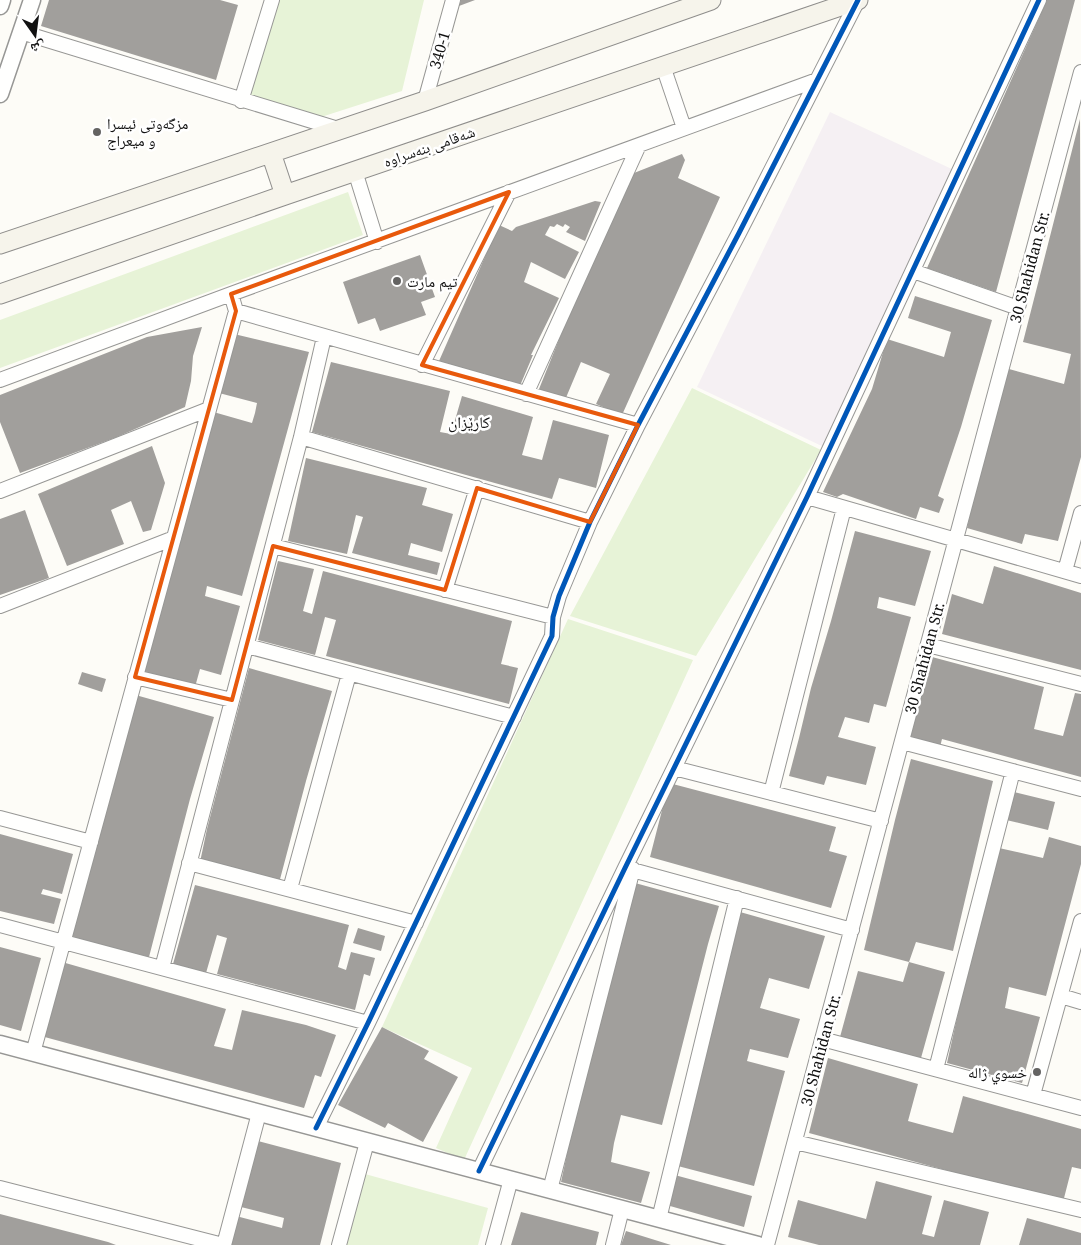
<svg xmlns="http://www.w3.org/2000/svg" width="1081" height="1245" viewBox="0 0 1081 1245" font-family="'Noto Serif','Noto Naskh Arabic',serif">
<rect width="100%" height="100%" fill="#fdfcf7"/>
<path fill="#f5f0f3" d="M 830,112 L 956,171 L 826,448 L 697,387 Z"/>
<path fill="#e7f3d7" d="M 268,0 L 424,0 L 402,91 L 318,118 L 239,95 Z
M 348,192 L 363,235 L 0,368 L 0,320 Z
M 692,388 L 821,450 L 696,656 L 570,616 Z
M 568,619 L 693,660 L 464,1160 L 436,1148 L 472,1068 L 382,1027 Z
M 365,1174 L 488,1208 L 478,1245 L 345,1245 Z"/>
<path fill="#a19f9c" d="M 49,0 L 220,0 L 238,5 L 216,80 L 41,26 Z
M 461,0 L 475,0 L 459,6 Z
M 1047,0 L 1075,0 L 996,292 L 927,268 Z
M 1080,119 L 1081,457 L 1058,541 L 1025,534 L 1022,544 L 967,528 L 976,488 L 1009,369 L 1064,384 L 1071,354 L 1023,342 Z
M 682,154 L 685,160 L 678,178 L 720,197 L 622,415 L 596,404 L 610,374 L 581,362 L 565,400 L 539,389 L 617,196 L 622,198 L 634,173 Z
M 595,201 L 601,202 L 585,241 L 566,232 L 570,227 L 565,224 L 563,227 L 557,224 L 554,227 L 550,226 L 545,235 L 579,252 L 565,279 L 531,262 L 524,282 L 559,298 L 531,355 L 533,355 L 519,388 L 483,373 L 480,379 L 439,361 L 499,225 L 512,231 L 516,227 Z
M 420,255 L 435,297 L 421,302 L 426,315 L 380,331 L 375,318 L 358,324 L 343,282 Z
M 915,296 L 992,320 L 961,427 L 938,496 L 944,499 L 939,513 L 920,507 L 916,519 L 843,494 L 837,497 L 823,492 L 872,389 L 887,339 L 944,357 L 951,332 L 908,318 Z
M 202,327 L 193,356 L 191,381 L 185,407 L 117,437 L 20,473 L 0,422 L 0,395 L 147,337 Z
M 234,334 L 309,352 L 242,596 L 207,586 L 205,596 L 240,606 L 221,675 L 200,669 L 195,687 L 140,674 L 210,411 L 252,423 L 255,413 L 257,403 L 219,393 Z
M 331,362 L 450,391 L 440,432 L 451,434 L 462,396 L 533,417 L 522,455 L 542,460 L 553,420 L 609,435 L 596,488 L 559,478 L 552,499 L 312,432 Z
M 152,446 L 165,483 L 151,530 L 143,532 L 131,501 L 111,510 L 124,544 L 67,566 L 38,494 Z
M 306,458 L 427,488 L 422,505 L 453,514 L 442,552 L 411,543 L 408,555 L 440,563 L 437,575 L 352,553 L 363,517 L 356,515 L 347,554 L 288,541 Z
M 25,510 L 49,578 L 0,595 L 0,519 Z
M 855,531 L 931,551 L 915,606 L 879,597 L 877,608 L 911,617 L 886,707 L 874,704 L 869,723 L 845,717 L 838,737 L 876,747 L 866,785 L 827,776 L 824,785 L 789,776 L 799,738 L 811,688 L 831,621 Z
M 278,561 L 314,569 L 303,611 L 312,614 L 323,571 L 512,621 L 501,664 L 518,668 L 509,704 L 326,656 L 336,620 L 325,617 L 315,655 L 258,640 Z
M 994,566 L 1081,593 L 1081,670 L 942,634 L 952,594 L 983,604 Z
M 932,657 L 1044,687 L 1034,729 L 1063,736 L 1075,693 L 1081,694 L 1081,777 L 942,739 L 940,747 L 910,739 Z
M 249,668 L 332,691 L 306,781 L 279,883 L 200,862 L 207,829 Z
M 82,672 L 106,679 L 102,692 L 78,684 Z
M 132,694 L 214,717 L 190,799 L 149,957 L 69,937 Z
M 911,759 L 993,781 L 953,951 L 916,942 L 909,962 L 864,950 L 895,820 Z
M 669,783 L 836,827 L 829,851 L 847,856 L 831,908 L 650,857 Z
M 1010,791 L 1055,802 L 1048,830 L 1002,819 Z
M 0,834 L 73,854 L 62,894 L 43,889 L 41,894 L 61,899 L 54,924 L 0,911 Z
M 1049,837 L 1081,846 L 1081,864 L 1046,996 L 1009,987 L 1005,1008 L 1040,1017 L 1022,1083 L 947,1063 L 966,977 L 999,848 L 1043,858 Z
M 635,883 L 719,906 L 708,944 L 662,1125 L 621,1115 L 614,1143 L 611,1162 L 650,1172 L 641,1203 L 561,1182 L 570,1140 Z
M 195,885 L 349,925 L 338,967 L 346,970 L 351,952 L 375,958 L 370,976 L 364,974 L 355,1010 L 217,974 L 227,938 L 217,935 L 206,973 L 173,964 Z
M 740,912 L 825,936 L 809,989 L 769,978 L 760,1008 L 800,1019 L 788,1058 L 750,1049 L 747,1061 L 785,1071 L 754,1186 L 674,1165 Z
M 358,928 L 385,936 L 381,951 L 353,943 Z
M 0,947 L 41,958 L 21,1031 L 0,1025 Z
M 62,962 L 226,1009 L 214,1046 L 232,1050 L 242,1010 L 306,1025 L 336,1035 L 321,1077 L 315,1075 L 304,1108 L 41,1036 Z
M 909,962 L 945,972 L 921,1058 L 840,1037 L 858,971 L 903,982 Z
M 382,1027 L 429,1051 L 424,1059 L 458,1077 L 423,1142 L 388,1123 L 385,1128 L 338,1105 Z
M 828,1058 L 918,1084 L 908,1121 L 919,1124 L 953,1133 L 963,1096 L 1081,1129 L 1081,1169 L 1072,1167 L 1063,1202 L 809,1133 Z
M 258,1141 L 341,1163 L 320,1245 L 228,1245 L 236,1216 L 282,1228 L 284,1218 L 241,1207 Z
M 671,1174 L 752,1196 L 744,1227 L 663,1204 Z
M 876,1181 L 932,1196 L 922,1234 L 934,1237 L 944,1200 L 989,1212 L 980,1245 L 819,1245 L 788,1237 L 798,1200 L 866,1219 Z
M 521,1212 L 599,1232 L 596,1245 L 511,1245 Z
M 0,1214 L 108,1242 L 116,1245 L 0,1245 Z
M 1027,1218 L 1081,1233 L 1081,1245 L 1019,1245 Z
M 626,1231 L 671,1245 L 621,1245 Z"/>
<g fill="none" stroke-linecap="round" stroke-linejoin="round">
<g stroke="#979795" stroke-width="16">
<path id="minor" d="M 21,32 L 338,129
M 663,66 L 684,128
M 241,101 L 272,0
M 425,101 L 453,0
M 355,171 L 377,242
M 913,271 L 1018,308
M 236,311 L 638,425
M 422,365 L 509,192
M 0,380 L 231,294 L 817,80
M 526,394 L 639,145
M 301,437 L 590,522
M 0,491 L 209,409
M 807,497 L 1081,576
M 273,546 L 553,617
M 1065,571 L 1081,513
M 445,590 L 477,488
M 0,606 L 174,538
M 928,645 L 1081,684
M 247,646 L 514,717
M 135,677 L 232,700
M 902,742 L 1081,789
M 674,768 L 881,821
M 771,793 L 844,508
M 0,818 L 91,842
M 189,863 L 416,923
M 625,868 L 852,930
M 290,889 L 349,674
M 0,925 L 368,1023
M 162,968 L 301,437 L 324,337
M 1061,996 L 1081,1002
M 822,1039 L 1081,1108
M 33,1053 L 236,311 L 231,294
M 936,1069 L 1013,771
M 1033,1095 L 1081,921
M 316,1128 L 368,1023 L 552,636 L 553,617 L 559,596 L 590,522 L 638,425 L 739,233 L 858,0
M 795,1142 L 1081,1210
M 479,1171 L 625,868 L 807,497 L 1039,0
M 0,1188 L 223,1245
M 550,1190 L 633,869
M 659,1219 L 737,898
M 224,1245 L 259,1113
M 339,1245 L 367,1142
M 493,1245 L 511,1179
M 613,1245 L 622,1209
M 767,1245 L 1081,72"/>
</g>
<g stroke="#979795" stroke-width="19">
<path id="tertiary" d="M 0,6 L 2,0
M 0,94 L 32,0
M 0,1044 L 758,1245"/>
</g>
<g stroke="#8e8d8b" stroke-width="21">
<path id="secondary" d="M 271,153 L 285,195
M 0,244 L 425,101 L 711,0
M 0,294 L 285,195 L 858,0"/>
</g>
<use href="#minor" stroke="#fffffe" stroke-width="14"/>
<use href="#tertiary" stroke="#fffffe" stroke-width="16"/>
<use href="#secondary" stroke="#f6f4eb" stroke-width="19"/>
<g stroke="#fff" stroke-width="8">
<path id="cycleway" d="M 316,1128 L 368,1023 L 552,636 L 553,617 L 559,596 L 590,522 L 638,425 L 739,233 L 858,0
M 479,1171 L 625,868 L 807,497 L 1039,0"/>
</g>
<use href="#cycleway" stroke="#0057b8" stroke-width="5"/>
</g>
<path fill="none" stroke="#e8590c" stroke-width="4" stroke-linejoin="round" d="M 509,192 L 422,365 L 638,425 L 590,522 L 477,488 L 445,590 L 273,546 L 232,700 L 135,677 L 236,311 L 231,294 Z"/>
<g fill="#646362" stroke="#fff" stroke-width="2">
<circle cx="97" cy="132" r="5"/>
<circle cx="397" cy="281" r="5"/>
<circle cx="1037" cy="1072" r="5"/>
</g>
<g text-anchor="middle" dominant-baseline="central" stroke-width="5" stroke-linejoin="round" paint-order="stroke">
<g font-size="15" fill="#111" stroke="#fff">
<text transform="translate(439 50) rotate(-74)">340-1</text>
<text transform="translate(429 146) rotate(-19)">شەقامی بنەسراوە</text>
<text transform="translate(1029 267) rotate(-75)">30 Shahidan Str.</text>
<text transform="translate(924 658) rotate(-75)">30 Shahidan Str.</text>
<text transform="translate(820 1050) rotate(-75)">30 Shahidan Str.</text>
</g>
<g font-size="15" fill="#111" stroke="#fff" text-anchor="start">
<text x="107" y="123">مزگەوتی ئیسرا<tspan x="107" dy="17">و میعراج</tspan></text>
<text x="407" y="281">تيم مارت</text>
<text x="1027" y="1072" text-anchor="end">خسوي ژاله</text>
</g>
<g font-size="16" fill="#111" stroke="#fff">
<text x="469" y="422">کارێزان</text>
</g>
</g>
<g transform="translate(35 35) rotate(166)" stroke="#ffffff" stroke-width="4" paint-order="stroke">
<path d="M0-4L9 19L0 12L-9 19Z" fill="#111111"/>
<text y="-8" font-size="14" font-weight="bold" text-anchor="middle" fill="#111111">ش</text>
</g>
</svg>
